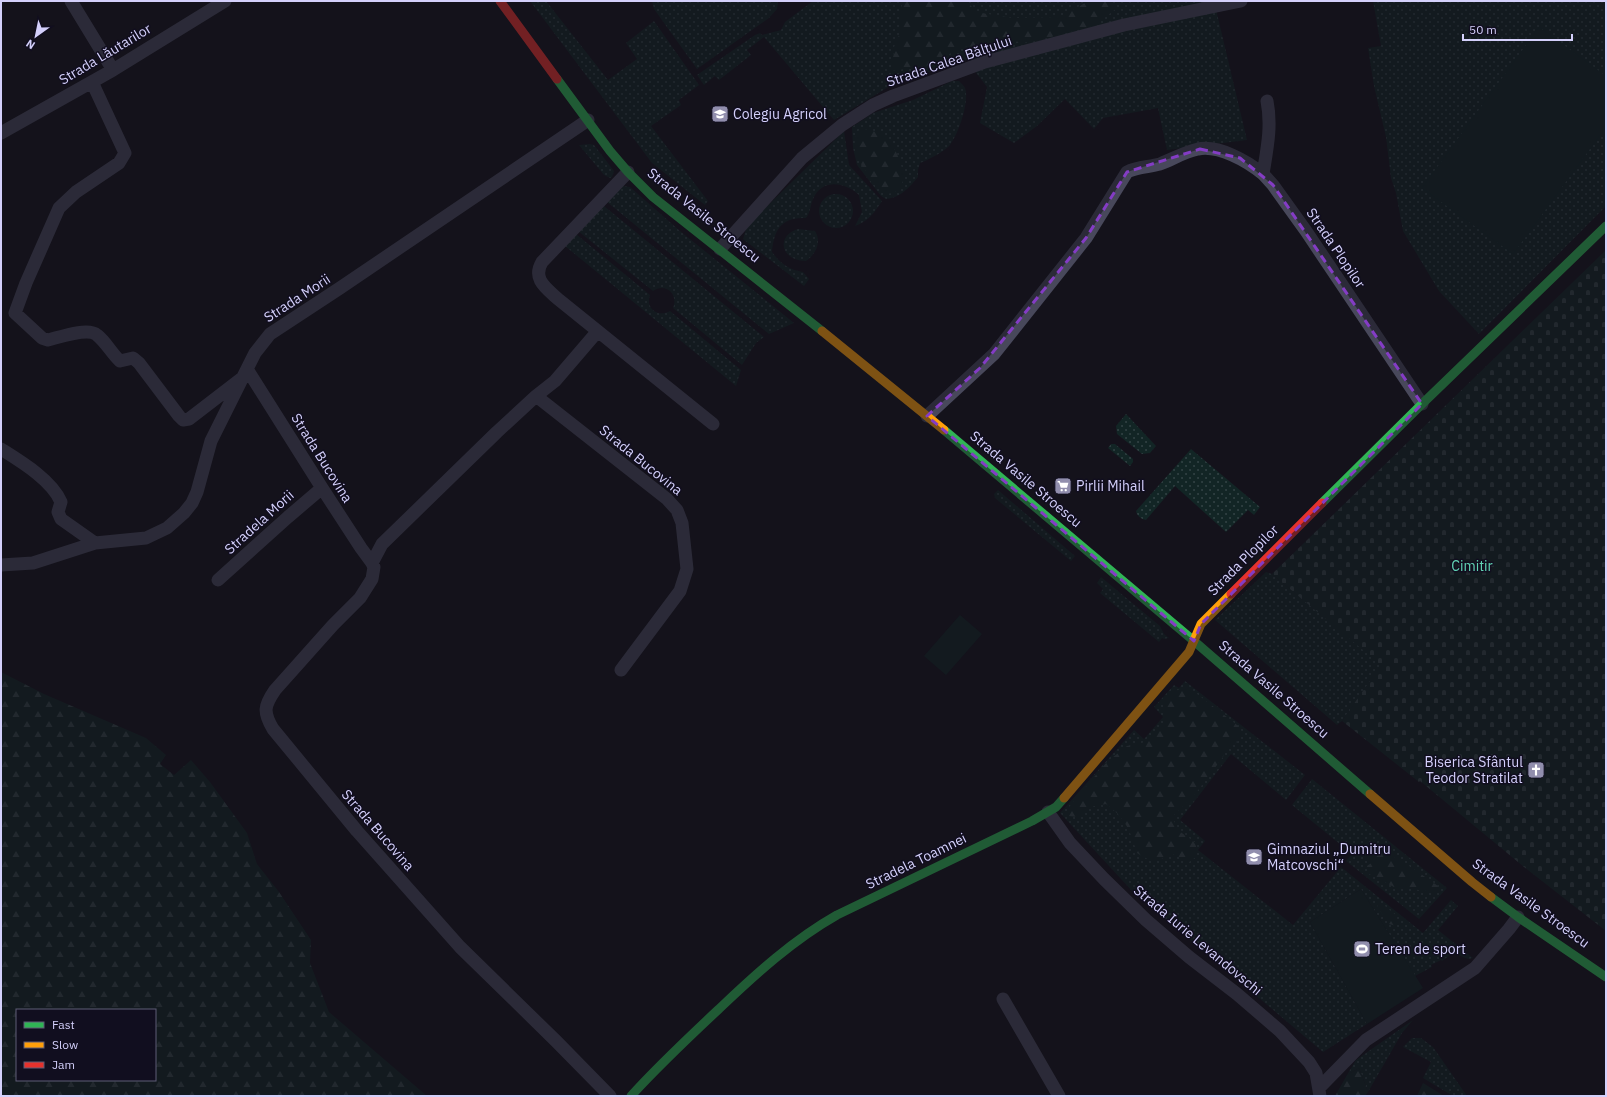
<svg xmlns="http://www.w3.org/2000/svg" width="1607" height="1097" viewBox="0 0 1607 1097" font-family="'IBM Plex Sans',sans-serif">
<defs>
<pattern id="grass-dots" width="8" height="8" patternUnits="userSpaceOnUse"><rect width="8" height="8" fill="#122525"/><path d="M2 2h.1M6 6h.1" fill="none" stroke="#344446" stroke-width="1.8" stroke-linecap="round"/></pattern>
<pattern id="forest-firs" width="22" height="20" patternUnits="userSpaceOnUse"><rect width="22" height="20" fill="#122525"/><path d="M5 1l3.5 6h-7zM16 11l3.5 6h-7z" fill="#344446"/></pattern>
<pattern id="cemetery-stones" width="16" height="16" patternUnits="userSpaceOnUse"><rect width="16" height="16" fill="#122525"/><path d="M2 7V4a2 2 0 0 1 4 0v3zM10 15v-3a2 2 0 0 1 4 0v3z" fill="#344446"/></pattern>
</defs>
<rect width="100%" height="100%" fill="#14121b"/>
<path fill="url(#grass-dots)" d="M 530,1 L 546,1 L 608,80 L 637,59 L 626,43 L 654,21 L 699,85 L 679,100 L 681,105 L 651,126 L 708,201 L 705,205 L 652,163 Z
M 652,1 L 776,1 L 778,3 L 777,9 L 769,18 L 697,69 L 654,9 Z
M 813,1 L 1214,1 L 1247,140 L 1167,150 L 1158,108 L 1103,118 L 1094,129 L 1065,99 L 1037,126 L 1014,143 L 980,123 L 987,87 L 977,74 L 969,59 L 895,83 L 834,120 L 764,37 L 747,50 L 751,55 L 719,80 L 715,76 L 704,85 L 697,75 L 755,35 L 760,33 L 762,35 L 781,30 L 785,22 Z
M 1373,1 L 1606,1 L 1606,206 L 1479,334 L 1439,291 L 1403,231 L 1396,193 L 1391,178 L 1386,137 L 1374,86 L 1368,48 L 1381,46 Z
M 952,81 L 959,81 C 961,83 964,86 965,88 C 970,101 958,135 950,145 C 944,152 928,160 920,163 L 918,170 L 918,177 C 909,188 900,198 886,199 L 881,196 L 857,165 L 853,148 L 852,127 L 873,113 L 913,100 Z
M 844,131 L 849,165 L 882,201 C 875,212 869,221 855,226 L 862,212 L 859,195 C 846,183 824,178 814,197 C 810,204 811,212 806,218 C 782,217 774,229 772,252 C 780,263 789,270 803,272 L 809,279 L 804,286 L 743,239 L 747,226 Z
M 590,144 L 594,145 L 614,171 L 612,177 L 610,178 L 604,175 L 579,145 Z
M 623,186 L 630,187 L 680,231 L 794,323 L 769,334 L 607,202 Z
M819 211a17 17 0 1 1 34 0a17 17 0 1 1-34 0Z
M 604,206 L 764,337 L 756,343 L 742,365 L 673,308 C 679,294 665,282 653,291 L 578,231 Z
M 798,229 L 815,231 C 822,242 816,254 806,261 C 781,261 775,236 798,229 Z
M 576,234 L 650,295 C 645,308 658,318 670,311 L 741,370 L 736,386 L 565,246 Z
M 1126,414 L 1156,446 L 1150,453 L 1142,454 L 1117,434 L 1116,426 Z
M 1111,444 L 1115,444 L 1133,459 L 1133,462 L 1130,466 L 1108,448 Z
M 1191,449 L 1260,507 L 1254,515 L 1248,510 L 1226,532 L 1175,486 L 1146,520 C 1141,519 1137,516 1136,511 Z
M 998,490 L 1075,556 L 1071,561 L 995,498 L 994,494 Z
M 1266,572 L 1272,574 L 1382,665 L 1342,721 L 1337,725 L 1215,620 Z
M 1101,577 L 1160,626 L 1164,634 L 1169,638 L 1164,639 L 1162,638 L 1159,642 L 1100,593 L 1103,589 L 1097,583 Z
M 1185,681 L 1305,775 L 1286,800 L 1231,754 L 1180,820 L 1204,840 L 1205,841 L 1198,850 L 1293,925 L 1341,867 L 1423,933 L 1451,900 L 1458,906 L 1438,930 L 1473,958 L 1468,959 L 1453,953 L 1442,961 L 1441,960 L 1431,965 L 1432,967 L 1415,976 L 1361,889 L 1310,922 L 1367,1024 L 1323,1052 L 1133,892 L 1060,813 L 1134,730 L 1144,739 L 1163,717 L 1154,707 L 1174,685 L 1179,688 Z
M 1312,779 L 1447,888 L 1419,919 L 1346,861 L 1352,854 L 1292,805 Z
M 1413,1020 L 1402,1033 L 1368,1092 L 1359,1068 L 1347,1075 L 1356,1060 Z
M 1412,1038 L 1421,1038 L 1433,1047 L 1467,1096 L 1453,1096 L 1423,1078 L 1431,1062 L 1403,1047 Z"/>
<path fill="url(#forest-firs)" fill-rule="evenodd" d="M 903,1 L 967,1 L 976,12 L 1012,18 L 1059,17 L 1089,1 L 1106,1 L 1117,8 L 1094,26 L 1031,42 L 962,47 L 930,65 L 892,71 L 894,47 L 900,33 L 900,13 Z
M 863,129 C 890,130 900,155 904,178 C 901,187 896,196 885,193 C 871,179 844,151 859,130 Z
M 1,672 L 44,694 L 146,738 L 166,755 L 160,764 L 174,775 L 191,760 L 210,782 L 247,833 L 257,864 L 279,892 L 311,940 L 310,963 L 329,1012 L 427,1096 L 1,1096 ZM 17,1010 L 155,1010 L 155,1080 L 17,1080 Z
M 1188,687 L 1237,725 L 1242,732 L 1237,742 L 1224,751 L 1223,757 L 1193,797 L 1172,817 L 1179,831 L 1196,843 L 1196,857 L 1189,862 L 1182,858 L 1172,854 C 1156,862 1153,863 1137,853 C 1130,830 1126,819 1106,804 L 1089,807 L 1079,817 L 1069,816 L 1067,810 L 1072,803 L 1107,762 L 1127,746 L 1142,743 L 1152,738 L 1164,723 L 1164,702 L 1171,692 Z
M 1371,850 C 1397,853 1417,872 1438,886 L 1435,892 L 1394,887 L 1369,874 L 1367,866 L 1373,862 L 1366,858 Z
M 1380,902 L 1397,916 L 1397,926 L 1389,924 L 1377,906 Z
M 1359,1068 L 1368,1092 L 1365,1096 L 1335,1096 L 1347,1075 Z
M 1423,1083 L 1444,1096 L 1417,1096 Z"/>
<path fill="url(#cemetery-stones)" d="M 1606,250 L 1606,931 L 1524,867 L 1420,781 L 1419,782 L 1342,721 L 1381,665 L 1272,574 Z"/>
<path fill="#122525" d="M 1539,27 L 1606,76 L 1606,127 L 1513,254 L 1422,188 Z
M 960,615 L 982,634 L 946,675 L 924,656 Z
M 1361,889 L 1423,988 L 1367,1024 L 1310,922 Z"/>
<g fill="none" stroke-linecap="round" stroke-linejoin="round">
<path stroke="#48485b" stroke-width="13" d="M 71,1 L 113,70
M 92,82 L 125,153 L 119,163 L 76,192 L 59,208 L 26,283 L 15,313 L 42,338 L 48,340 C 60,337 88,327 97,335 C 106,342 112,354 120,361 L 133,358 L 139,363 L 179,416 L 183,420 L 189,419 L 241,379
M 1267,101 C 1272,126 1267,149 1263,174 L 1273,185 L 1306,231 L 1422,404
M 1,133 L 113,70 L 225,1
M 628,172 L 542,262 C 532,279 546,288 558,299 L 713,424
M 720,249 L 802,158 L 842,125 L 873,105 L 893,96 L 985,62 L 1124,25 L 1241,1
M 247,369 L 322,488 L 361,548 L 372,563 L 374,567 L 372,579 L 360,598 L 333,625 L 275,690 C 264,706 263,712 273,729 L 357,831 L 460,947 L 556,1041 L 610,1096
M 536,396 L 555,381 L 597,332
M 927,416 L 994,354 L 1086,238 L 1127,172 C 1137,167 1149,167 1160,164 C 1173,159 1184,152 1198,149 C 1219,145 1247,161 1263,174
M 1,449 C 20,461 52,480 61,502 L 58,512 L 61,519 L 95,543
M 372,563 L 382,544 L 497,432 L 536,396 L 667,499 L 677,510 L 682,523 L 687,569 L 680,591 L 621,670
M 1,565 L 33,563 L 95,543 L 146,538 L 167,528 L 184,513 L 192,503 L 197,492 L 211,441 L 255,353 L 270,334 L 340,288 L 588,120
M 218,580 L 288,517 L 322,488
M 1048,812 L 1070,843 L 1104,879 L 1146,920 L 1189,957 L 1237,994 L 1280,1031 L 1309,1062 L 1316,1073 L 1320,1096
M 1003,999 L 1059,1096
M 1320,1087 L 1366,1040 L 1475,968 L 1509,929 L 1518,917"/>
<path stroke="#30b455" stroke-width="9" d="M 557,79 L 610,151 L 628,172 L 653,197 L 822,331
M 944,430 L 1194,641 L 1370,794
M 1322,503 L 1422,404 L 1606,226
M 1491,897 L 1518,917 L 1606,977
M 631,1096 C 659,1065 689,1037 720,1008 C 757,973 793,940 837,915 L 1032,821 L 1056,807 L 1064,798"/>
<path stroke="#ff9f0a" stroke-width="9" d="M 822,331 L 944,430
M 1370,794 L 1472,882 L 1491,897
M 1064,798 L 1189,652 L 1201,624 L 1231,594"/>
<path stroke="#e5322d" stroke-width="9" d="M 500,1 L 557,79
M 1231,594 L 1322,503"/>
</g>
<path d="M0 0H1607V1097H0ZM 1200,149 L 1240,158 L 1273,185 L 1422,404 L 1201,624 L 1194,641 L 927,416 L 980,368 L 1086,238 L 1127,172 Z" fill="#14121b" fill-opacity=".55" fill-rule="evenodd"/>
<path fill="none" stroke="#843cc5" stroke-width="3" stroke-dasharray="8 5" stroke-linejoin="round" d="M 1200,149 L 1240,158 L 1273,185 L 1422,404 L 1201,624 L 1194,641 L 927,416 L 980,368 L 1086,238 L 1127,172 Z"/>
<defs>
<g id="university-square" transform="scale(0.9)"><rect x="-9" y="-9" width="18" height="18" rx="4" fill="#918ead" stroke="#110e1f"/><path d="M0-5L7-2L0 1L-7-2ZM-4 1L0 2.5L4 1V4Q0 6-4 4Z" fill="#fff"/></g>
<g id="supermarket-square" transform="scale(0.9)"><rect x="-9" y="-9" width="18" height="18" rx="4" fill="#918ead" stroke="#110e1f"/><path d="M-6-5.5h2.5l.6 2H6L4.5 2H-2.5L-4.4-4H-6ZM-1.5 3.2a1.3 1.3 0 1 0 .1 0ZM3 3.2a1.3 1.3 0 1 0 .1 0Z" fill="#fff"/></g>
<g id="church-square" transform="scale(0.9)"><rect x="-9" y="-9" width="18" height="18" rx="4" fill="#918ead" stroke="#110e1f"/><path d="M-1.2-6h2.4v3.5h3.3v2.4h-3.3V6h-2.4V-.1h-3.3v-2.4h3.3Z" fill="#fff"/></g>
<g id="school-square" transform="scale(0.9)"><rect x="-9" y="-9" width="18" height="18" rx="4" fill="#918ead" stroke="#110e1f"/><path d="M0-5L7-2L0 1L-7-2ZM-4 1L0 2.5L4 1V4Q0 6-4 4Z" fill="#fff"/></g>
<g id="stadium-square" transform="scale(0.9)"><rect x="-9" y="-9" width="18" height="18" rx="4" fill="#918ead" stroke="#110e1f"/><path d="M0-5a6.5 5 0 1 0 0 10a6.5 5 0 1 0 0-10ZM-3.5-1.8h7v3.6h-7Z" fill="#fff"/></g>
</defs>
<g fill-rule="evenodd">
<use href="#university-square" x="720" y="114"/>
<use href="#supermarket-square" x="1063" y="486"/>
<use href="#church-square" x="1536" y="770"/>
<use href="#school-square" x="1254" y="857"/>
<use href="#stadium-square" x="1362" y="949"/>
</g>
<g text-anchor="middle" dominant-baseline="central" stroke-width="3" stroke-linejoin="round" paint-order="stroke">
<g font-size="14" fill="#d4d0fb" stroke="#110e1f">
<text transform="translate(105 54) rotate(-31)">Strada Lăutarilor</text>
<text transform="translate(949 61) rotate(-19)">Strada Calea Bălțului</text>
<text transform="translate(704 215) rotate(39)">Strada Vasile Stroescu</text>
<text transform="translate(1336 248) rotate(56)">Strada Plopilor</text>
<text transform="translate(297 298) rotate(-33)">Strada Morii</text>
<text transform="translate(322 458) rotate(58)">Strada Bucovina</text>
<text transform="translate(641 460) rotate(39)">Strada Bucovina</text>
<text transform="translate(1026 479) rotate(40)">Strada Vasile Stroescu</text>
<text transform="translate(259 522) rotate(-42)">Stradela Morii</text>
<text transform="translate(1243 560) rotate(-45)">Strada Plopilor</text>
<text transform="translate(1274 689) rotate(41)">Strada Vasile Stroescu</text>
<text transform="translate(378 830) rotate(49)">Strada Bucovina</text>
<text transform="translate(916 861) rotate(-26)">Stradela Toamnei</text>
<text transform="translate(1531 903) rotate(36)">Strada Vasile Stroescu</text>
<text transform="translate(1198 940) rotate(40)">Strada Iurie Levandovschi</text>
</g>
<g font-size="14" fill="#d4d0fb" stroke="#110e1f" text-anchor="start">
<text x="733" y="114">Colegiu Agricol</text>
<text x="1076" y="486">Pirlii Mihail</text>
<text x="1523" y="762" text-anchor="end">Biserica Sfântul<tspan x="1523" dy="16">Teodor Stratilat</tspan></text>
<text x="1267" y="849">Gimnaziul „Dumitru<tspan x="1267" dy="16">Matcovschi“</tspan></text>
<text x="1375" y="949">Teren de sport</text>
</g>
<g font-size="14" fill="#62d5b5" stroke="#110e1f">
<text x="1472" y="566">Cimitir</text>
</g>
</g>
<rect width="1607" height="1097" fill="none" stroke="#d4d0fb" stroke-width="4"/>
<rect x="16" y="1009" width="140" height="72" fill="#110e1f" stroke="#5f5c77"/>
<rect x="24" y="1022" width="20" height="6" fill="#30b455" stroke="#5f5c77"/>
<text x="52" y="1029" font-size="12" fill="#d4d0fb">Fast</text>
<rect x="24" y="1042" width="20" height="6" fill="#ff9f0a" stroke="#5f5c77"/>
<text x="52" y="1049" font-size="12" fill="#d4d0fb">Slow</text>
<rect x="24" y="1062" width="20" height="6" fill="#e5322d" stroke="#5f5c77"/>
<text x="52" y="1069" font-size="12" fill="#d4d0fb">Jam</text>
<g transform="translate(36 36) rotate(213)" stroke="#110e1f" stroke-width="3" paint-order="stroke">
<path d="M0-3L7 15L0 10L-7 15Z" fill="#d4d0fb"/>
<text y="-6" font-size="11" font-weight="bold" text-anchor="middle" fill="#d4d0fb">N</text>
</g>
<path d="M1463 34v6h109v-6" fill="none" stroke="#d4d0fb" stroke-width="2"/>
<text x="1469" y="34" font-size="12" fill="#d4d0fb" stroke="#110e1f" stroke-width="3" paint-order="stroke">50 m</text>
</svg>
